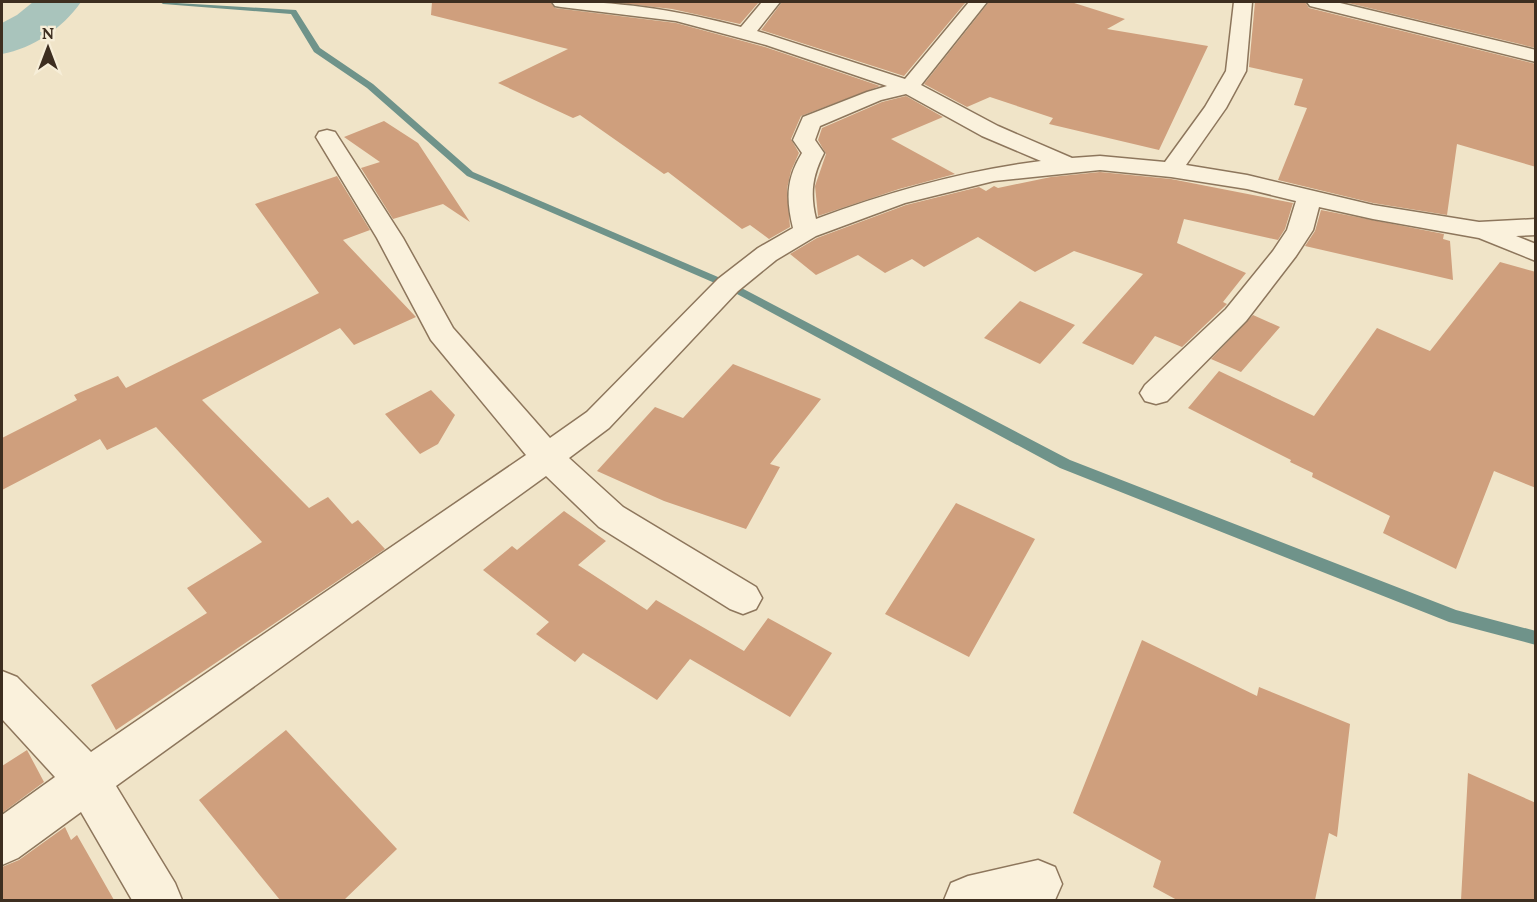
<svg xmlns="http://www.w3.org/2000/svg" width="1537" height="902" viewBox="0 0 1537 902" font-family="Lora,serif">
<rect width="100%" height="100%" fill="#f0e4c8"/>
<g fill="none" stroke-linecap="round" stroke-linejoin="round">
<path fill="#6f938a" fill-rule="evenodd" d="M 160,2 L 296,10 L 320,48 L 373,84 L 473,172 L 732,283 L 1070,460 L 1456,610 L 1536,631 L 1536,645 L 1449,622 L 1060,468 L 724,287 L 467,176 L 367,88 L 314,52 L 291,14 L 163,4 Z"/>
<path fill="#a9c4bc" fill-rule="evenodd" d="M 33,2 L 81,2 C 62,29 33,48 2,54 L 2,23 L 17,15 Z"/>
</g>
<path fill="#cf9f7d" d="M 432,2 L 550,2 L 555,8 L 676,23 L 765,47 L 880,86 L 801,116 L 791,139 L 799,153 L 791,171 L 787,189 L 790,227 L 769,239 L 750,225 L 742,229 L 668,172 L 664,174 L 580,115 L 573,118 L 498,83 L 568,49 L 431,15 Z
M 611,2 L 759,2 L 740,24 L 672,9 Z
M 782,2 L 966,2 L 904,76 L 761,30 Z
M 989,2 L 1071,2 L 1125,19 L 1107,29 L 1208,46 L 1159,150 L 1049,124 L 1053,118 L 990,97 L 967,107 L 924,84 Z
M 1255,2 L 1305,2 L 1309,8 L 1536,64 L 1536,167 L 1457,144 L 1447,215 L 1373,203 L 1278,180 L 1307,108 L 1294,105 L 1303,79 L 1249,67 Z
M 1344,2 L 1536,2 L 1536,48 Z
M 906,96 L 943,117 L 891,139 L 955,174 L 899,189 L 818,216 L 815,186 L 826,154 L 818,140 L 822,128 L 882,102 Z
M 384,121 L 418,143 L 470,222 L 443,204 L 393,219 L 361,168 L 380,162 L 344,137 Z
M 1100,172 L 1171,179 L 1293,203 L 1285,229 L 1278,240 L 1184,219 L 1177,243 L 1246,273 L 1223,302 L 1227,304 L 1224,307 L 1182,347 L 1155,336 L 1133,365 L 1082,343 L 1143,274 L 1074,251 L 1035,272 L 978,237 L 924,267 L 912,259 L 885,273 L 858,255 L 816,275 L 790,254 L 817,238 L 906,205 L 979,187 L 986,191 L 994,186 L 998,188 L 1051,177 Z
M 337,176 L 370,230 L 343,240 L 416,317 L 354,345 L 340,328 L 202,400 L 309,508 L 328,497 L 352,524 L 358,520 L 385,549 L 116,730 L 91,685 L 207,613 L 187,588 L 262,542 L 156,427 L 107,450 L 100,439 L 2,490 L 2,438 L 77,400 L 74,395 L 118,376 L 126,388 L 319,293 L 255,204 Z
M 1321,210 L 1444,234 L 1443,239 L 1450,241 L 1453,280 L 1305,246 L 1315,231 Z
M 1500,262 L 1536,272 L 1536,488 L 1494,471 L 1456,569 L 1383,533 L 1390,516 L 1312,477 L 1313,473 L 1290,462 L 1291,460 L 1188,408 L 1219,371 L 1314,416 L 1377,328 L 1430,351 Z
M 1020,301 L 1075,325 L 1040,364 L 984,338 Z
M 1253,315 L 1280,327 L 1241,372 L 1211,359 Z
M 733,364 L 821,399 L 770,464 L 780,467 L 746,529 L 664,501 L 597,471 L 655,407 L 683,418 Z
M 431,390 L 455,415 L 438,444 L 420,454 L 385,414 Z
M 956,503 L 1035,539 L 969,657 L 885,614 Z
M 564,511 L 606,541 L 578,565 L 647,610 L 656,600 L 744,651 L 768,618 L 832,653 L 790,717 L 690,659 L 657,700 L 583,653 L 575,662 L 536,634 L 549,622 L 483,570 L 512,546 L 517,550 Z
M 1142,640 L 1257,696 L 1259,687 L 1350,724 L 1337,837 L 1329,833 L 1315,900 L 1177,900 L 1153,887 L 1161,861 L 1073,813 Z
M 286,730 L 397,849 L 344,900 L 280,900 L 199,800 Z
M 27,750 L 44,782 L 2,813 L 2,766 Z
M 1468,773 L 1536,803 L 1536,900 L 1461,900 Z
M 65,827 L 71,840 L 77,835 L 114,900 L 2,900 L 2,867 L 19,860 Z"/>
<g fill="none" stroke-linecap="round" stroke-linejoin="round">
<g stroke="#8d765c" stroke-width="3">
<path id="street" d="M 552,2 C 615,0 681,11 741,27 L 762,2 L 780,2 L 757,31 L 905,79 L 969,2 L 987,2 L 921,85 L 998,126 L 1072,158 L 1100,156 L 1165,162 L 1205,107 L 1226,71 L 1234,2 L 1252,2 L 1246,71 L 1226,108 L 1186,165 L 1247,175 L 1373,205 L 1479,222 L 1536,219 L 1536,235 L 1516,236 L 1536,244 L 1536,261 L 1479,238 L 1373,219 L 1319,207 L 1313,230 L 1296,256 L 1246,321 L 1167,401 L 1156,404 L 1145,401 L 1140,393 L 1145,385 L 1226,309 L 1273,251 L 1287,230 L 1296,201 L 1247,189 L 1171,177 L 1100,170 L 994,181 L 905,203 L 816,236 L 776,260 L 738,291 L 609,428 L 569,458 L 623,507 L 756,587 L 762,598 L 756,609 L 743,614 L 730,609 L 599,527 L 546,476 L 116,786 L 175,883 L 182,900 L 132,900 L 81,812 L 18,858 L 2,865 L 2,815 L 55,777 L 2,719 L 2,671 L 17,677 L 91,752 L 526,455 L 431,340 L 377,238 L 316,137 L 319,132 L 327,130 L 335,132 L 403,238 L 453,328 L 550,438 L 587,412 L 718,279 L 758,248 L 793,228 C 786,199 786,179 802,153 L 793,140 L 803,117 L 867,92 L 887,86 L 766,45 L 676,21 L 561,7 L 555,6 ZM 906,94 L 982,136 L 1041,161 C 962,171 891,191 816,219 C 810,194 812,176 824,153 L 815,140 L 820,126 L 881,100 Z
M 1307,2 L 1336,2 L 1536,50 L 1536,62 L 1310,6 Z
M 1038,860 L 1055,867 L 1062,884 L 1055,900 L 944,900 L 951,883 L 968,876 Z"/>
</g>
<use href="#street" fill="#faf1dc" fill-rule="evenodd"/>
</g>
<rect width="1537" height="902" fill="none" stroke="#3d2e20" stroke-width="6"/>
<g transform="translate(48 48)" stroke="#f7eed8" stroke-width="4.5" paint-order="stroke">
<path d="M0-4.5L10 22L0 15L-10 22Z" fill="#3d2e20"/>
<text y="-9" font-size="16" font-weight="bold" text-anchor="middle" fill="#3d2e20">N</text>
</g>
</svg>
